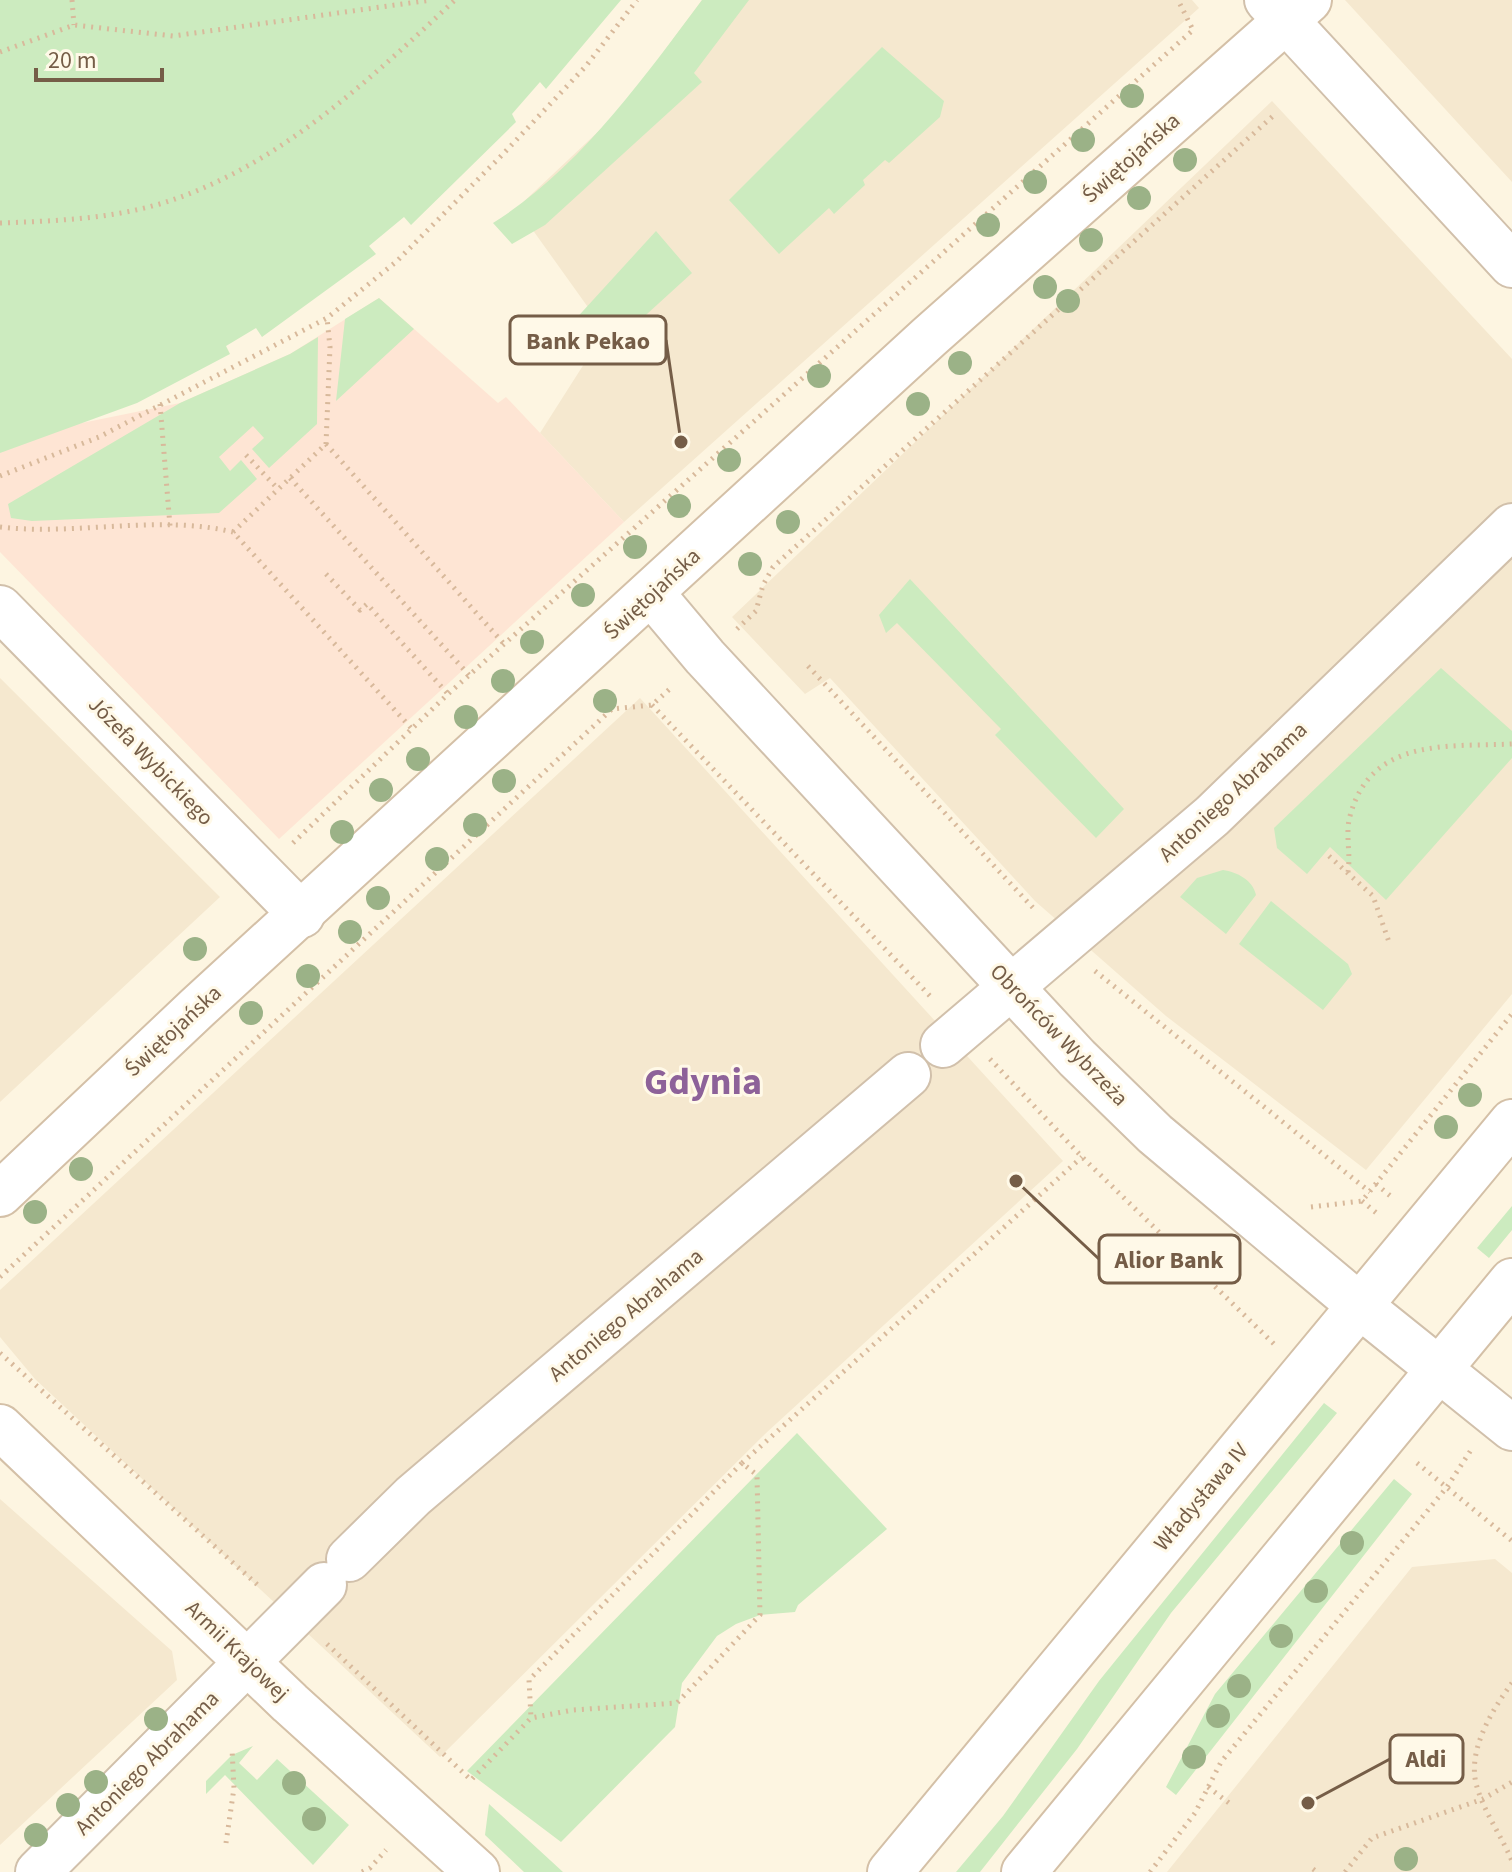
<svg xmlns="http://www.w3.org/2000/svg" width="1512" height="1872" viewBox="0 0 1512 1872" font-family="'Source Sans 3',sans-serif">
<rect width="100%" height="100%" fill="#fdf5e1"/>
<path fill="#f5e8cf" d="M 702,0 L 1192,0 L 1199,8 L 624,522 L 540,433 L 605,331 L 517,208 L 620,111 Z
M 1345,0 L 1512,0 L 1512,182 Z
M 1272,101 L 1512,359 L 1512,994 L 1366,1170 L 1166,1016 L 1035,901 L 830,678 L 805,694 L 732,617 Z
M 0,678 L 220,897 L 0,1102 Z
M 640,698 L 1063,1161 L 765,1434 L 440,1757 L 35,1379 L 0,1337 L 0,1290 Z
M 0,1499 L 172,1651 L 177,1680 L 0,1845 Z
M 1495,1559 L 1512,1573 L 1512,1872 L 1167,1872 L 1412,1567 Z"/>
<path fill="#fee5d4" d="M 379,298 L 498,403 L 506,397 L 624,522 L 279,839 L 0,552 L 0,428 L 72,425 L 180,403 L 290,354 Z"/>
<path fill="#ccebbf" d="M 0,0 L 621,0 L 546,89 L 540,82 L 512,114 L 516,122 L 411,225 L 404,217 L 369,246 L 376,254 L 262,337 L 256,328 L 226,346 L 230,354 L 137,403 L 0,453 Z
M 702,0 L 749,0 L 694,73 L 702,82 L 545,225 L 512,244 L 493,223 C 579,169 642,80 702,0 Z
M 882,47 L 944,101 L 940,117 L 889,163 L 885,160 L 863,180 L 865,185 L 834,214 L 829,208 L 779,254 L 729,200 Z
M 656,231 L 692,273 L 602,355 L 572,323 Z
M 379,298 L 414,329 L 336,401 L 345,319 Z
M 318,337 L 317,424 L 269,468 L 252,449 L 264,438 L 253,426 L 219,457 L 230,471 L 241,460 L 257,479 L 219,513 L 32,521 L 11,518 L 8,504 L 180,403 L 290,354 Z
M 910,579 L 1124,809 L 1096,838 L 995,735 L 1001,729 L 897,623 L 886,633 L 879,615 Z
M 1441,668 L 1512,731 L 1512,758 L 1386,900 L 1330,847 L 1307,874 L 1277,848 L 1274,828 Z
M 1223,870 C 1237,872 1253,880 1256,895 L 1226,934 L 1180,897 L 1197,878 Z
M 1271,901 L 1348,964 L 1352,974 L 1323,1010 L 1239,944 Z
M 1512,1206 L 1512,1230 L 1489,1258 L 1477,1248 Z
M 1324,1403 L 1337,1413 L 1171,1613 L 1077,1749 L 980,1872 L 956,1872 L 1003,1816 L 1099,1681 Z
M 797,1433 L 887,1529 L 798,1605 L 795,1612 L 760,1615 L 736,1624 L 717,1636 L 682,1683 L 675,1727 L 561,1842 L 467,1771 Z
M 1394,1479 L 1412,1494 L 1176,1795 L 1166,1787 L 1215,1694 Z
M 253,1746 L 239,1763 L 257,1780 L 277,1759 L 349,1825 L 313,1865 L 225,1775 L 206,1794 L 206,1781 L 232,1755 Z
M 489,1804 L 563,1872 L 524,1872 L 485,1835 Z"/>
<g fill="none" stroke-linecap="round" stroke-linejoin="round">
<g stroke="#d1c0ab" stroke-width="48">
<path id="street" d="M 1267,0 L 1512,265
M 652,594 L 705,657 L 1077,1058 L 1155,1134 L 1360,1306 L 1512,1428
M 0,608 L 302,915
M 943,1045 L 1212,816 L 1512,526
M 349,1559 L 413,1496 L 908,1075
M 38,1872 L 324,1585"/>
</g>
<g stroke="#d4c0a7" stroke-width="48">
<path id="secondary" d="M 0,1194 L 197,1008 L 929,337 L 1309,0
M 0,1427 L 290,1703 L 477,1872
M 890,1872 L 1512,1122
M 1024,1872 L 1512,1281"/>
</g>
<path stroke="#d8b99b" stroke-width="5" stroke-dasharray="2 6" stroke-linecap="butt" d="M 72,0 L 74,25
M 0,52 L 74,25 L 173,36 L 431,0
M 0,223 C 55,221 110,219 163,203 C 278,167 369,80 455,0
M 160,404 L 170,526
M 326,444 L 504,644
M 246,455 L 278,489
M 0,476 L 99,437 L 327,318 L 397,261 L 504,153 L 586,66 L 637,0
M 290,478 L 469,675
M 0,527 C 77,536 158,514 233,532 L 412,729
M 233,532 L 326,444 L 330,347 L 327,318
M 326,574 L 360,610 L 367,604 L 448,694
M 737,629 L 756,611 L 763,585 L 773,567 L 1273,116
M 808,666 L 1036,911
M 652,705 L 931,997
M 293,843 L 448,694 L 1193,30 L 1178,0
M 1329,856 L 1373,896 L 1389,942
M 1348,872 C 1351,854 1345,833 1350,816 C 1371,737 1448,747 1512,744
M 1095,971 L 1370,1192
M 990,1059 L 1082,1157 L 1274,1344
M 1376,1184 L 1394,1199
M 1362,1201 L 1380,1216
M 1311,1207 L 1362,1201 L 1512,1014
M 0,1277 L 612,709 L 652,705 L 673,686
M 0,1353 L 261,1588
M 742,1463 L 1082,1157
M 1417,1463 L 1512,1541
M 327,1644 L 471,1780 L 531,1718 L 573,1710 L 677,1703 L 760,1615 L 757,1475 L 742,1463 L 529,1680 L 531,1718
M 1512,1683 C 1492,1710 1466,1752 1477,1787 C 1484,1812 1502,1837 1512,1861
M 1208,1787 L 1233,1806
M 226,1843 L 234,1788 L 232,1749
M 1313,1869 L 1317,1872
M 362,1872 L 370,1868 L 386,1850
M 1150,1872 L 1195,1813 L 1221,1762 L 1447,1487 L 1471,1450
M 1345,1872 L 1372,1838 L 1483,1799 L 1512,1782"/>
<use href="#street" stroke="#fff" stroke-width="44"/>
<use href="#secondary" stroke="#fff" stroke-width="44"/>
</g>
<g fill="#9bb287">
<circle cx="1132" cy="96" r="12"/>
<circle cx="1083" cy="140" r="12"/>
<circle cx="1185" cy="160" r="12"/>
<circle cx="1035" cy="182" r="12"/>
<circle cx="1139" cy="198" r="12"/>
<circle cx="988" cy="225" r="12"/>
<circle cx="1091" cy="240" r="12"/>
<circle cx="1045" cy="287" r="12"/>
<circle cx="1068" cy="301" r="12"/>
<circle cx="960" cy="363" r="12"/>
<circle cx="819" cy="376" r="12"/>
<circle cx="918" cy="404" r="12"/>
<circle cx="729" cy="460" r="12"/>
<circle cx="679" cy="506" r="12"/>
<circle cx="788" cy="522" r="12"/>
<circle cx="635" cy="547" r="12"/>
<circle cx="750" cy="564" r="12"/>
<circle cx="583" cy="595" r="12"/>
<circle cx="532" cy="642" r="12"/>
<circle cx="503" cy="681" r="12"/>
<circle cx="605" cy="701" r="12"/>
<circle cx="466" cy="717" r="12"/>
<circle cx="418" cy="759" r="12"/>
<circle cx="504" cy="781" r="12"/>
<circle cx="381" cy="790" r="12"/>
<circle cx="475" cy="825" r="12"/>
<circle cx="342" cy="832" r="12"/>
<circle cx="437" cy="859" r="12"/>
<circle cx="378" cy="898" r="12"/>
<circle cx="350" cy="932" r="12"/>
<circle cx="195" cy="949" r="12"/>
<circle cx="308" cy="976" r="12"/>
<circle cx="251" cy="1013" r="12"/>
<circle cx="1470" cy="1095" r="12"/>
<circle cx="1446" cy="1127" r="12"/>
<circle cx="81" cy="1169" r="12"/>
<circle cx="35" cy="1212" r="12"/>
<circle cx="1352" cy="1543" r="12"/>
<circle cx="1316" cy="1591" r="12"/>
<circle cx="1281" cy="1636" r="12"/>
<circle cx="1239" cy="1686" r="12"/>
<circle cx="1218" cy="1716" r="12"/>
<circle cx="156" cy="1719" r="12"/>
<circle cx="1194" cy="1757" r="12"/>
<circle cx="96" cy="1782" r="12"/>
<circle cx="294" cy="1783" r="12"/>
<circle cx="68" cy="1805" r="12"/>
<circle cx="314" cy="1819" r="12"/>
<circle cx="36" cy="1835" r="12"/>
<circle cx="1406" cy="1859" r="12"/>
</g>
<g text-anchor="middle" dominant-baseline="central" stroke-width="6" stroke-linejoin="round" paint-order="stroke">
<g font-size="22" fill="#755d47" stroke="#fff9e8">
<text transform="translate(1131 158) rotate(-42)">Świętojańska</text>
<text transform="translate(652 594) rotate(-43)">Świętojańska</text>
<text transform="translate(151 761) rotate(46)">Józefa Wybickiego</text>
<text transform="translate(1233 792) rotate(-43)">Antoniego Abrahama</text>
<text transform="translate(173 1031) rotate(-43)">Świętojańska</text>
<text transform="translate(1059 1035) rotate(46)">Obrońców Wybrzeża</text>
<text transform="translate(626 1315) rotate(-40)">Antoniego Abrahama</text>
<text transform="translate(1201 1497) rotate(-50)">Władysława IV</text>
<text transform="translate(237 1651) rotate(44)">Armii Krajowej</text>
<text transform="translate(147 1763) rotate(-45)">Antoniego Abrahama</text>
</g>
<g font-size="38" font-weight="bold" fill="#8d6299" stroke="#fff9e8">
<text x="703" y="1082">Gdynia</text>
</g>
</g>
<path fill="none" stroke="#755d47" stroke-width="3" d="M681 442L666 340M1016 1181L1099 1259M1308 1803L1390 1759"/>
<g fill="#755d47" stroke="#fff9e8" stroke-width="3">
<circle cx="681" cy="442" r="8"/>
<circle cx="1016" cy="1181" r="8"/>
<circle cx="1308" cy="1803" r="8"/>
</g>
<g fill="#fff9e8" stroke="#755d47" stroke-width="3">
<rect x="510" y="316" width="156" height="48" rx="8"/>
<rect x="1099" y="1235" width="141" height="48" rx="8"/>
<rect x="1390" y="1735" width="73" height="48" rx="8"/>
</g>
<g font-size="24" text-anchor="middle" font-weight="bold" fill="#755d47">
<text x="588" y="349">Bank Pekao</text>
<text x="1169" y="1268">Alior Bank</text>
<text x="1426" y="1767">Aldi</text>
</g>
<path d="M36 68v12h126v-12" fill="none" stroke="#755d47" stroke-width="4"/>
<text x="48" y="68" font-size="24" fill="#755d47" stroke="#fff9e8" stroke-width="6" paint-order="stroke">20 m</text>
</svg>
